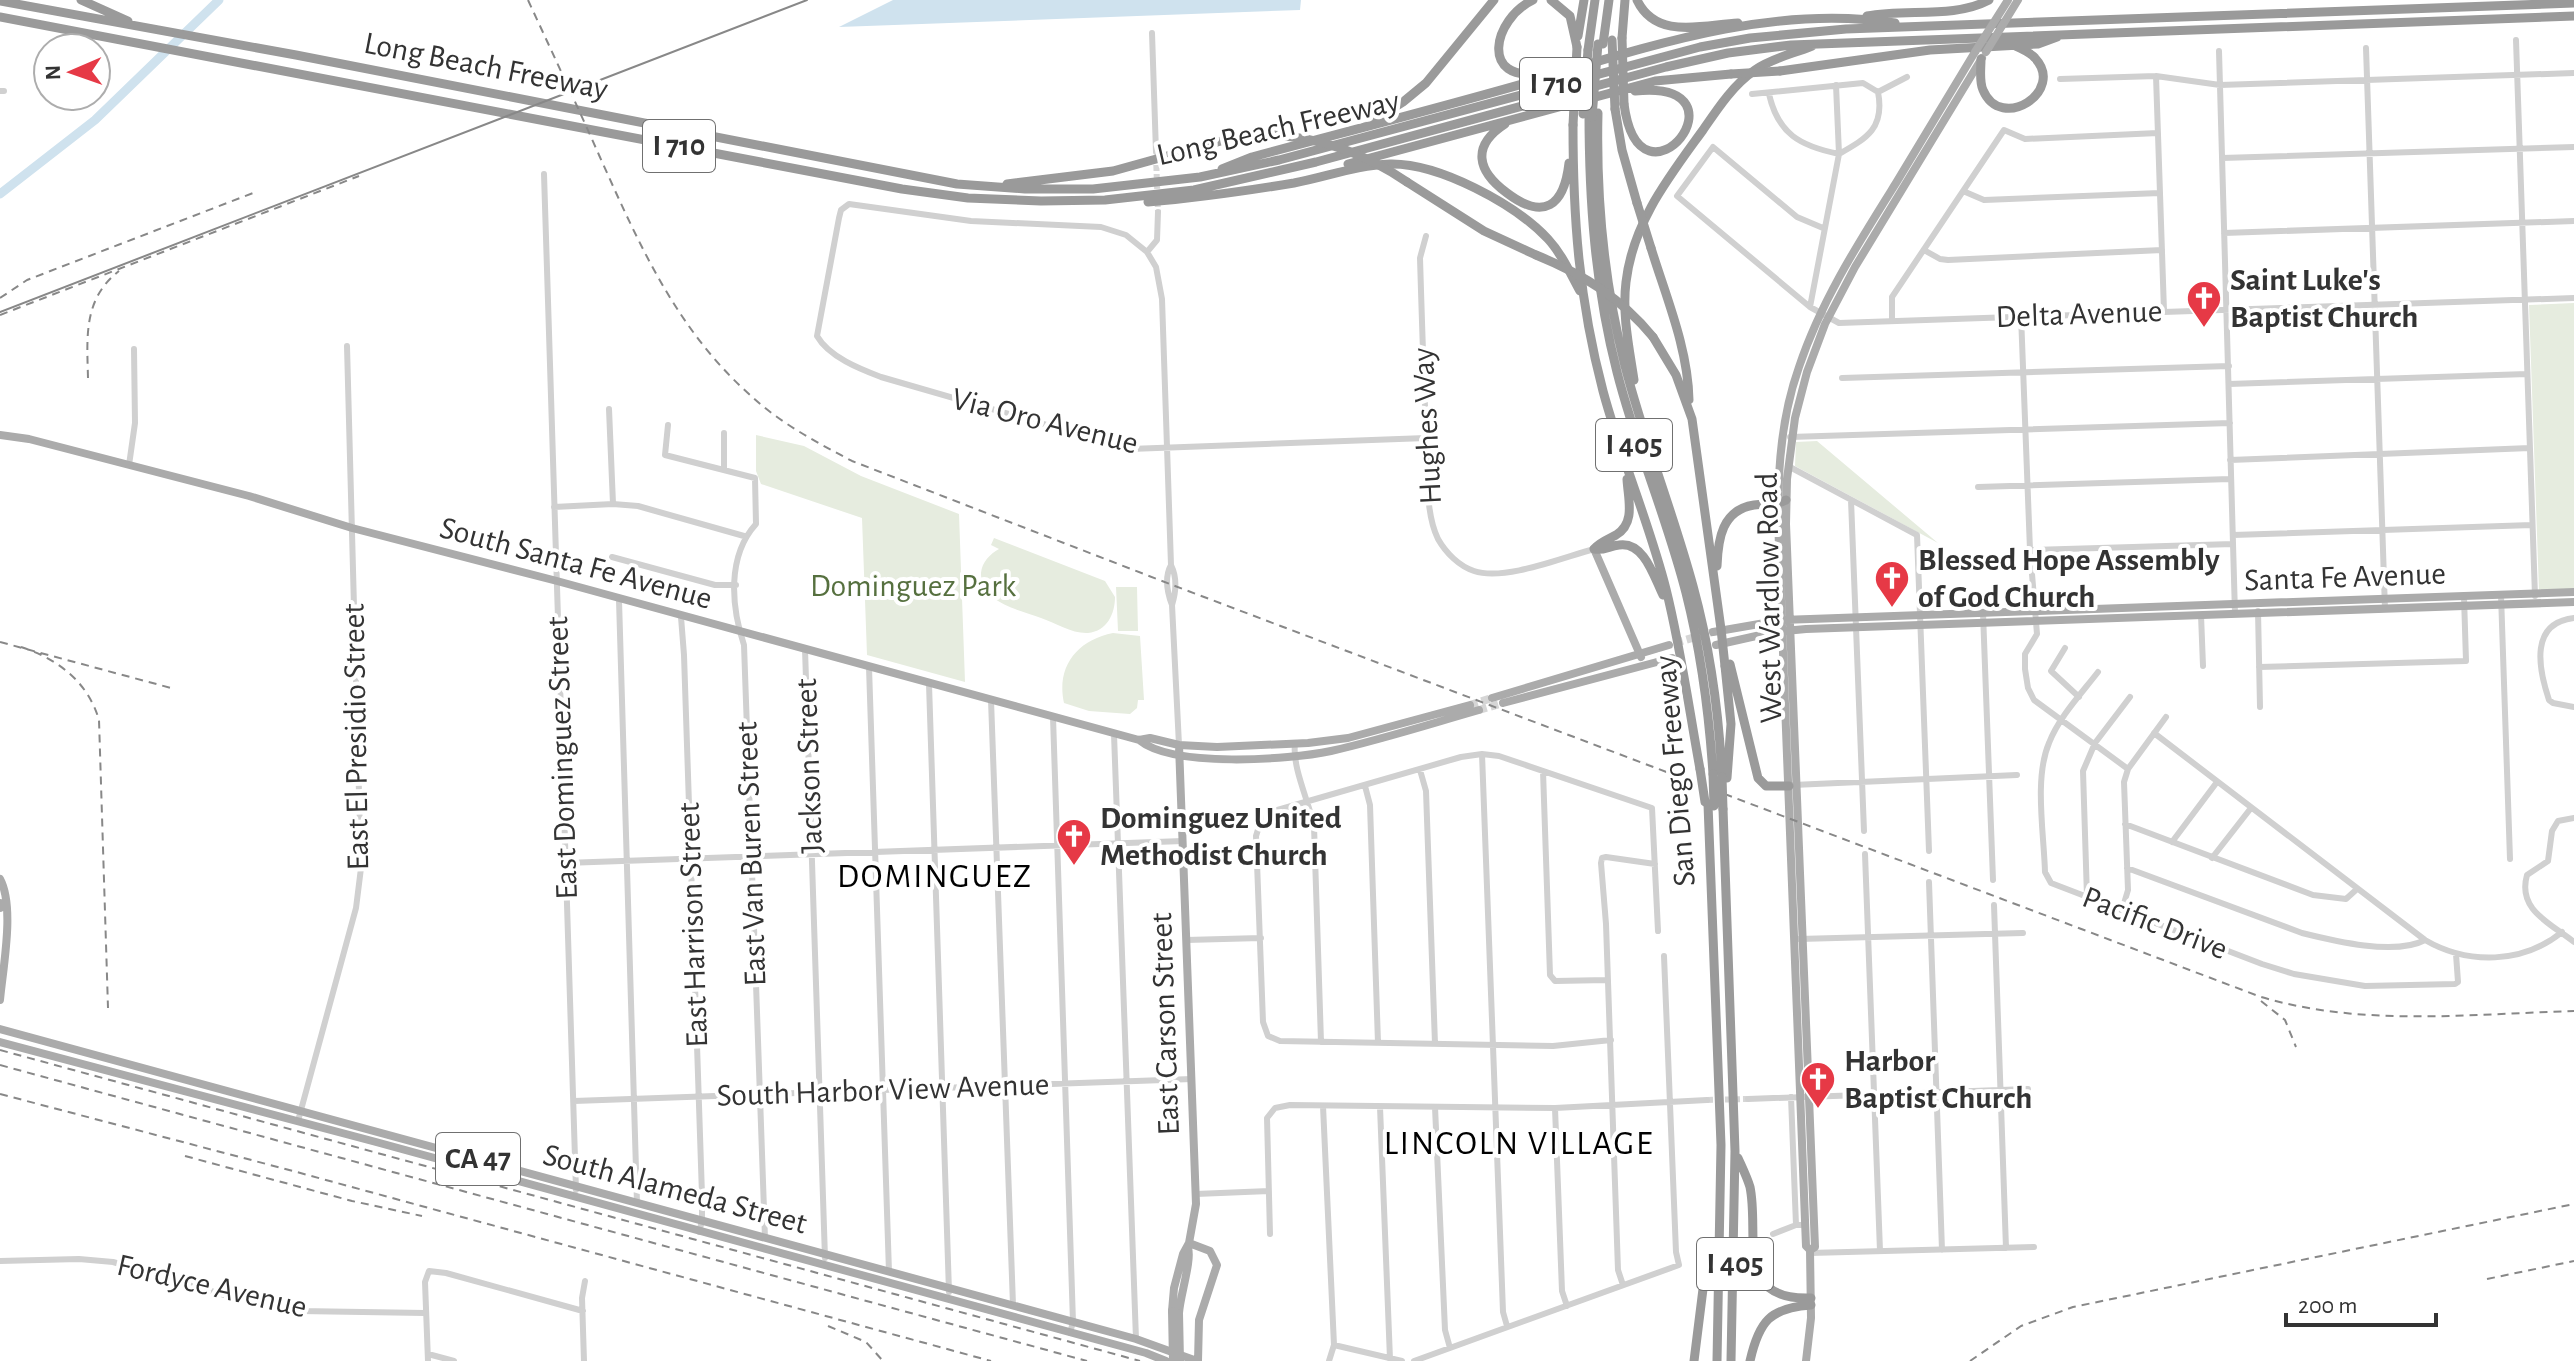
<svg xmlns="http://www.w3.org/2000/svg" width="2574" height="1361" viewBox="0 0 2574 1361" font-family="'Alegreya Sans',sans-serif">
<rect width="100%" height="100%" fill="#fff"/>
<path fill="#e6ecdf" d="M 2574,303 L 2574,589 L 2539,591 L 2529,305 Z
M 756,435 L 804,446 L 861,476 L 959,514 L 965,682 L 867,655 L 862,518 L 761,484 L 756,471 Z
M 1817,441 L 1938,543 L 1795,466 L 1796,442 Z
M 994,538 L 1105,581 L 1115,597 C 1115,614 1107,631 1088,633 C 1073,634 1055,623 1041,618 C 1020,610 980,603 981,573 C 982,562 990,554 999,549 L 991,545 Z
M 1116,587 L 1137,587 L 1138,631 L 1118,631 Z
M 1113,633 L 1140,636 L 1144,700 L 1138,700 L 1137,708 L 1130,714 L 1089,711 L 1064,703 C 1056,667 1077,640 1113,633 Z"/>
<path fill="#cfe2ee" d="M 893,0 L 1301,0 L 1300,10 L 839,27 Z"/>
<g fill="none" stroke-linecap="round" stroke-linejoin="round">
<path stroke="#cfe2ee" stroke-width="9" d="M 0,194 L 95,120 L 219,0"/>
<path stroke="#d6d6d6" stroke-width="6" stroke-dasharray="6 3" stroke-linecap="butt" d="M 1156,156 L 1158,212
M 1707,1100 L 1748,1099"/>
<path stroke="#d6d6d6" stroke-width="8" stroke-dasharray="8 4" stroke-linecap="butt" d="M 1675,643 L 1713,632
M 1470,705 L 1492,698
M 1479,710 L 1503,703"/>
<path stroke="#d0d0d0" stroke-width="6" d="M 1152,33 L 1156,152
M 2516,40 L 2535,596
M 2366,48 L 2385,609
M 2219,51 L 2235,614
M 2156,76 L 2164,311
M 2060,79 L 2156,76 L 2220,85 L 2574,73
M 0,91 L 4,91
M 1878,92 L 1907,77
M 1752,94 L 1863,83 L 1878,92
M 1769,94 C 1778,134 1800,146 1839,154 C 1867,138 1885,128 1878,92
M 2222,158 L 2574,147
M 544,174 L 576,1190
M 1963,191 L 1984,200 L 2160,193
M 1158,212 L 1157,240 L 1147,252 L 1156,267 L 1162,299 L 1171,565 C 1177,577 1176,592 1172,605 L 1179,745
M 1823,228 L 1797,217 L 1713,147 L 1677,196 L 1810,307 L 1839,323 L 2574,298
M 2224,233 L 2574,221
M 1426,236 L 1420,258 C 1422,324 1424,389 1427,455 C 1428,482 1426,514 1438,539 C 1446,553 1459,566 1474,571 C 1505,581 1561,558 1594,549
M 1924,250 L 1940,259 L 1948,260 L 2162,250
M 1147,252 L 1126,235 L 1101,227 L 971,221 L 849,204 L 841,210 L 839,218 L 817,336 C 829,357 860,369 881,377 L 1130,449 L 1426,438
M 1810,307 L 1839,154 L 1836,85
M 2021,315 L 2030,550 L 2037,634 L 2025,654 L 2025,669 L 2028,688 L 2034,700 L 2128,769
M 1892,321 L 1892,297 L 2004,130 L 2025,139 L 2158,133
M 1842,378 L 2229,366
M 2229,384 L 2527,374
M 609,409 L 613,504
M 668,425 L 665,455 L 755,478 L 756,524 C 727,556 731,606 744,645 L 765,1238
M 724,433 L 724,468
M 1790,437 L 2230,423
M 2230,460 L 2530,448
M 129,465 L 135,423 L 134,349
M 1788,466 L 1917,535 L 1929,851
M 1978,487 L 2230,479
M 1851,500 L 1864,831
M 554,507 L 613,504 L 638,506 L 744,536
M 2233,535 L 2532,525
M 2030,550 L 2233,544
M 612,557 L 715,585 L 736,585
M 1171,565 C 1164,578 1167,592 1172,605
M 2501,595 L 2510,859
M 619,600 L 637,1203
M 2258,611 L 2260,707
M 1983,613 L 1993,880
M 2201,615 L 2203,666
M 681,617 L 684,655 L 702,1195 L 702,1221 L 699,1232
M 2574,618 C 2530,623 2538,667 2549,700 L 2553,703 L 2574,707
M 2065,648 L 2051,671 L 2079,697
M 805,649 L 825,1258
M 869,667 L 889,1272
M 2259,667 L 2466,661 L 2464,597
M 2098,672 C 2081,694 2059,717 2049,743 C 2034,778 2044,834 2045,872 L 2051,883 L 2262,964 L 2294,974 L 2365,986 L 2455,984 L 2458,982 L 2456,954
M 929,684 L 949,1292
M 991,700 L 1013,1305
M 1053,717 L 1073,1322 L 1070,1333
M 2154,733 L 2425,940 C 2468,965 2523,964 2562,932
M 1114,734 L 1136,1339
M 1295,744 C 1292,767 1309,802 1314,826 L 1321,1042
M 1482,754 L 1503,1312 L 1507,1326
M 1420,770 L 1426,791 L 1435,1044
M 1543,771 L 1550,975 L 1555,981 L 1607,980
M 1793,785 L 2017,775
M 1365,786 L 1370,805 L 1378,1043
M 2574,818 L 2558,821 L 2552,831 L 2548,861 L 2527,875 C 2517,910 2550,923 2574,942
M 2125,824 L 2313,895 L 2346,899 L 2357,889
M 2172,842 L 2217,782
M 1865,854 L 1880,1251
M 1606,857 L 1602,858 L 1601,863 L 1606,924 L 1618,1270 L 1623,1285
M 1606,857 L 1655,864
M 2212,858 L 2251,808
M 565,863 L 1183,841
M 2127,868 L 2302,933 C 2334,941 2395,956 2425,940
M 1929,882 L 1942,1250
M 2087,897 L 2083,771 L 2095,743 L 2130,697
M 1994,905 L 2006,1248
M 2122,910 L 2128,890 L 2124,782 L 2128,769 L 2166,717
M 1799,939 L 2023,933
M 1186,940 L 1261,938
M 1611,1040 L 1553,1046 L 1280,1041 L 1268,1036 L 1263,1022 L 1256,836 L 1261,820 L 1274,811 L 1461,757 L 1482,754 L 1499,756 L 1652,808 L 1658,931
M 1791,1097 L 1796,1225
M 1748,1099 L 2028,1089
M 574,1101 L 1192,1079
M 1323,1106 L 1334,1345 L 1329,1361
M 1380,1107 L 1390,1359
M 1435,1107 L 1445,1330 L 1450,1348
M 1555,1108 L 1562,1291 L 1567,1306
M 298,1121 L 356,908 L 361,868 L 347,346
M 1196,1194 L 1269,1191
M 1270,1234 L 1267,1118 L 1275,1108 L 1290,1105 L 1555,1108 L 1707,1100
M 1773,1234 L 1796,1225 L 1805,1225
M 1810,1253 L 2034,1247
M 0,1261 L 79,1259 L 113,1262 L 238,1299 L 300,1311 L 425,1313
M 1334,1345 L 1402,1361
M 428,1354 L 454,1361
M 428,1361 L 425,1282 L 429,1271 L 446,1273 L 583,1311
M 584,1361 L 582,1298 L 585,1281
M 1414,1361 L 1679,1265 L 1676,1252 L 1664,956"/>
<path stroke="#ababab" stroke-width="8" d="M 0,435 L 29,439 L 249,496 L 352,528 L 557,581 L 1139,740 L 1150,738 L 1179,745 L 1217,747 L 1308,743 L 1348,738 L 1470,705
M 1594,549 L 1641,657
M 1713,632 L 1782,620 L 2574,592
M 1716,645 L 1774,632 L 1806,629 L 2574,602
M 1492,698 L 1669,645
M 1503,703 L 1672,658
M 1139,740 C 1173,768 1288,760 1331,751 C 1380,740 1430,724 1479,710
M 0,879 C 15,907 3,967 0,1000
M 0,903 L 0,908
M 0,1029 L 1136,1339 L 1197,1361
M 0,1042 L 376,1142 L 1146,1353 L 1166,1361
M 1189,1243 L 1210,1251 L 1217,1265 L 1199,1320 L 1198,1361
M 1810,1250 L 1815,1247 L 1786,524 L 1787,479 L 1795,418 L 1807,372 L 1825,324 L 1855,267 L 1982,58
M 1172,1311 L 1174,1288 L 1183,1254 L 1189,1243 L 1196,1204 L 1179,745
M 1179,1313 C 1180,1296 1192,1260 1188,1248
M 1806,1361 L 1811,1318 L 1810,1250 L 1806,1246 L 1779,549 C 1777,487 1778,426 1799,367 C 1821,301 1859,242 1896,183 C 1922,140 1948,96 1975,52"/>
<path stroke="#9a9a9a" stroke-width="9" d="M 81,0 L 128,21
M 1533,0 C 1493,19 1479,83 1541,73
M 1551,0 L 1570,16 L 1577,47
M 1637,0 C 1656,40 1702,25 1738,23
M 0,1 L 296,55 L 957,184 L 1025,189 L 1093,189 L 1200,177 L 1279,160 L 1700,47 L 1750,38 L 1846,29 L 2574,3
M 1867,16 C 1906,8 1953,19 1989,0
M 0,17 L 902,189 L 968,198 L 1041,201 L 1105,200 L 1194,190 L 1316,162 L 1666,67 L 1728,53 L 1791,45 L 2574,16
M 1578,36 L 1584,0
M 1622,38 L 1625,0
M 1603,44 L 1609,0
M 1588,50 L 1595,0
M 1981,59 C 1981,70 1979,81 1983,90 C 2001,133 2066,91 2035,58 C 2030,52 2021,49 2014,45
M 1780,71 L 1930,50 L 2038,44 L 2057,37
M 1624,104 C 1640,224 1755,79 1635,91
M 1615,109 L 1622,150 L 1637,203
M 1589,112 C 1589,200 1595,287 1617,372 C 1636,447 1667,518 1686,593 C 1701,652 1709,713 1713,774
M 1598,113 C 1596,198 1604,283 1625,366 C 1644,440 1673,512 1693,586 C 1710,648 1719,713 1722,777
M 1370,123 L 1403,102 L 1426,83 L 1494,0
M 1505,124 C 1471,146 1477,171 1507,193 C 1544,221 1564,206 1569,163
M 1573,125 C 1573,219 1579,300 1603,391 C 1621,458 1649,522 1666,589 C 1681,649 1689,709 1700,769
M 1348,164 L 1655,81 L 1731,74
M 1222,169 L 1252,157 C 1345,132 1439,108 1533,81 C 1649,46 1772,4 1895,23
M 1407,182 L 1484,231 L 1536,255
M 1007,184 L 1113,171 L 1221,141 L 1274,135
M 1148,202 C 1197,198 1245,191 1294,183 C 1326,177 1357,165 1390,164 C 1439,163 1515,204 1548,239 C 1562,254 1570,273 1580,291
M 1651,248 C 1666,297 1688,348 1689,400
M 1653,337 L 1676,375 L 1692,419 L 1721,629
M 1634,380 C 1629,347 1622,314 1626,282 C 1633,222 1669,177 1703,130 C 1718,108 1733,85 1755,70 C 1772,58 1793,54 1812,46
M 1594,549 C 1604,551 1609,546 1619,545 C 1644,541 1654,577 1663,595
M 1594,549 C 1600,542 1607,540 1616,535 C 1636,523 1628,499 1627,479
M 1717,566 C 1718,539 1722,510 1754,505 C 1766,503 1775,506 1786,500
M 1730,664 L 1758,778 L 1766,786 L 1789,786
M 1725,666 L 1731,724 L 1727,778
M 1708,804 L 1721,1145 L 1717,1361
M 1723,809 L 1735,1151 L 1731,1361
M 1738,1158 C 1742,1167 1747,1177 1750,1187 C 1760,1235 1733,1301 1811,1298
M 1694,1361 L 1704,1281 L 1718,1242
M 1750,1361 C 1759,1321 1770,1308 1811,1305"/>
<path stroke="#888" stroke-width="2" d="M 0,312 L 807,0"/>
<path stroke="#888" stroke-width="2" stroke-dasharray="8 6" stroke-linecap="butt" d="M 528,0 C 552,52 576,103 599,155 C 639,244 676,329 750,395 C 780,423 816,442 852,461 L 1175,586 L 2261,997 C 2363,1027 2469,1014 2574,1011
M 0,298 L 27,280 L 253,193
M 0,315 L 359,176
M 88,378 C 87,337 83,299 119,271
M 0,642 L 171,688
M 21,647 C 58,659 88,682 99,720 L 108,1008
M 2261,1001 L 2285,1020 L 2296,1047
M 0,1050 L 1140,1361
M 0,1065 L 1087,1361
M 0,1094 L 293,1171 L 991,1361
M 185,1156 L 352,1201 L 422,1216
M 2487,1279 L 2574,1261
M 828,1326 L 866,1342 L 883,1361
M 1970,1361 L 2021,1326 L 2073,1307 L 2574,1204"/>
<path stroke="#ababab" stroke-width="8" d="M 1975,52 L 2008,0
M 1986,52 L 2018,0
M 1172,1311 L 1173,1361
M 1179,1313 L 1180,1361"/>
<path stroke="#9a9a9a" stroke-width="9" d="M 1622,38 L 1624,104
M 1612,40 L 1615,109
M 1731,74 L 1780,71
M 1583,114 L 1588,50
M 1592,117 L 1598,44
M 1573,125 L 1577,47
M 1274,135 C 1324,138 1366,154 1407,182
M 1637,203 L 1651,248
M 1536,255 C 1583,274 1621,298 1653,337
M 1721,629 L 1725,666
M 1700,769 L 1705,802
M 1713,774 L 1714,806
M 1722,777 L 1723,809"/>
</g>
<defs>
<g id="church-pin" transform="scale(1.8)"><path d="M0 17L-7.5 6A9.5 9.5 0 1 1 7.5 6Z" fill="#e63946" stroke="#fff"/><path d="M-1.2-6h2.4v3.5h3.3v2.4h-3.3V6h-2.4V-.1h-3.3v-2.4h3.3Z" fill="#fff"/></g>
</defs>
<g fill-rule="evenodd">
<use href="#church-pin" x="2204" y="298"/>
<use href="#church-pin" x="1892" y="578"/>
<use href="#church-pin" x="1074" y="836"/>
<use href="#church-pin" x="1818" y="1079"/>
</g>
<g text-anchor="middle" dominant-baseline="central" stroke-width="8" stroke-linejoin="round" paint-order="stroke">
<g fill="#fff" stroke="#707070" stroke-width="2">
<rect x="1520" y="58" width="72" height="52" rx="6"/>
<rect x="643" y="120" width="72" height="52" rx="6"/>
<rect x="1596" y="419" width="76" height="52" rx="6"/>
<rect x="436" y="1133" width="84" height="52" rx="6"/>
<rect x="1697" y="1238" width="76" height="52" rx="6"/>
</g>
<g font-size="30" font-weight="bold" fill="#333">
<text x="1556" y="84">I 710</text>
<text x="679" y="146">I 710</text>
<text x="1634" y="445">I 405</text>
<text x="478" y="1159">CA 47</text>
<text x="1735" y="1264">I 405</text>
</g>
<g font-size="32" fill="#333" stroke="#fff">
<text transform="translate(486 66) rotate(11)">Long Beach Freeway</text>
<text transform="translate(1278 128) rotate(-13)">Long Beach Freeway</text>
<text transform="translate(2079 314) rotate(-2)">Delta Avenue</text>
<text transform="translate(1045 421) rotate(14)">Via Oro Avenue</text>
<text transform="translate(1427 426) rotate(-93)">Hughes Way</text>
<text transform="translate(576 563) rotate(15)">South Santa Fe Avenue</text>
<text transform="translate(2345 577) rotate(-2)">Santa Fe Avenue</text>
<text transform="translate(1769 598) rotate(-91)">West Wardlow Road</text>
<text transform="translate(356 737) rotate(-91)">East El Presidio Street</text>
<text transform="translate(562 758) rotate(-92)">East Dominguez Street</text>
<text transform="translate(809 766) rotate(-92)">Jackson Street</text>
<text transform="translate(1675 771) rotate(-95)">San Diego Freeway</text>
<text transform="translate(751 854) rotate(-92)">East Van Buren Street</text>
<text transform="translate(2155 923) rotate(21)">Pacific Drive</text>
<text transform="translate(693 925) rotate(-92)">East Harrison Street</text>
<text transform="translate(1165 1024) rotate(-92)">East Carson Street</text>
<text transform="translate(883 1090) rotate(-2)">South Harbor View Avenue</text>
<text transform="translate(675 1189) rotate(15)">South Alameda Street</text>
<text transform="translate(212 1286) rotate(13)">Fordyce Avenue</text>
</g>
<g font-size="32" font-weight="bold" fill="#333" stroke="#fff" text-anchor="start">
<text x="2230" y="280">Saint Luke's<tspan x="2230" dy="37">Baptist Church</tspan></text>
<text x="1918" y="560">Blessed Hope Assembly<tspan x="1918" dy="37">of God Church</tspan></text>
<text x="1100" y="818">Dominguez United<tspan x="1100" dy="37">Methodist Church</tspan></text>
<text x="1844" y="1061">Harbor<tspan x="1844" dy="37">Baptist Church</tspan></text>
</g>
<g font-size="32" fill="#56703f" stroke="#fff">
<text x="913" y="586">Dominguez Park</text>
</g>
<g font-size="34" letter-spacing="2" fill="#000" stroke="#fff">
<text x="935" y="877">DOMINGUEZ</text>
<text x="1519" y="1144">LINCOLN VILLAGE</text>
</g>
</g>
<g transform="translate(72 72) rotate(268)"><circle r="38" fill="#ffffff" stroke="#adadad" stroke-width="2"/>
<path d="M0-6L14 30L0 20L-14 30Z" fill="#e63946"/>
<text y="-12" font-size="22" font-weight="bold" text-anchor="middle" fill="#333333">N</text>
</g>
<path d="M2286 1313v12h150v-12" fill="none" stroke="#333333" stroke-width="4"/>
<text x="2298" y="1313" font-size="24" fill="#333333" stroke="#ffffff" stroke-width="6" paint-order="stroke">200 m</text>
</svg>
